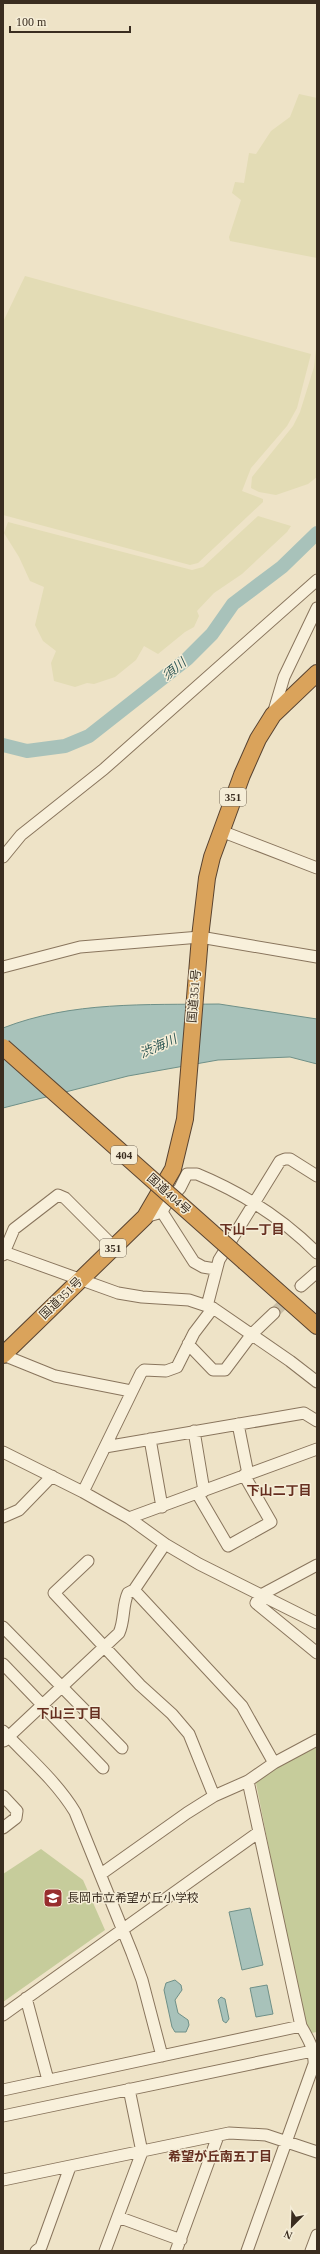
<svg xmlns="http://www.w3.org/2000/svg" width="320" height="2254" viewBox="0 0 320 2254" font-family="'Times New Roman','Noto Sans JP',serif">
<rect width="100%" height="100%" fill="#eee3c7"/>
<path fill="#e3dcb5" d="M 299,94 L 317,98 L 317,258 L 230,241 L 229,237 L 241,200 L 232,193 L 235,182 L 244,183 L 249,153 L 256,154 L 271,131 L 290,117 Z
M 25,276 L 311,354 L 297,408 L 287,426 L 251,468 L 242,491 L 263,499 L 263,502 L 198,563 L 190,565 L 3,515 L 3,322 Z
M 317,340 L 317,477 L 308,484 L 276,495 L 259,492 L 251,488 L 252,477 L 293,426 L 300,412 L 314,367 Z
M 258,516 L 291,526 L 287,532 L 242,574 L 214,593 L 197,611 L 199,616 L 194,627 L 185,632 L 158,654 L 144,646 L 136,660 L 115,677 L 94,684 L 87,683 L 75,687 L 54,681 L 51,663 L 56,651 L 43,641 L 35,625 L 44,587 L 30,581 L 19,557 L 4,533 L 8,522 L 192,570 L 203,567 Z"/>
<path fill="#c6cc9b" d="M 317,1747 L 317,2032 L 311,2033 L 301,2012 L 256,1783 L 258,1777 Z
M 41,1849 L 83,1880 L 105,1930 L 3,2002 L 3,1874 Z"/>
<path fill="#a8c2ba" stroke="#6f9088" d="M 219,1004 L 317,1019 L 317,1064 L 290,1057 L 218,1060 L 128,1076 L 3,1108 L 3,1028 C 72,1001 146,1005 219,1004 Z
M 250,1908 L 263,1965 L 242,1970 L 229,1912 Z
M 175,1980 L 181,1985 L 182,1990 L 175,2000 L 178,2013 L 188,2020 L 189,2025 L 186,2032 L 175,2032 L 172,2027 L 164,1990 L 166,1983 Z
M 267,1985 L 273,2014 L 256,2017 L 250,1988 Z
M 221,1997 L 225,1999 L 229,2019 L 226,2023 L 223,2021 L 218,2000 Z"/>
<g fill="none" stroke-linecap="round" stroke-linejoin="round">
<path stroke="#a8c2ba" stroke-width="14" d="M 3,745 L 27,751 L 65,746 L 89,736 L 187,659 L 212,634 L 233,604 L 282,567 L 317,533"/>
<path stroke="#cabfa6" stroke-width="11" stroke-dasharray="11 5.5" stroke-linecap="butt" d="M 274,1313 L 301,1286"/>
<g stroke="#89755d" stroke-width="13">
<path id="minor" d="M 273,714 L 284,677 L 317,608
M 221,831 L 317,868
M 3,857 L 21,835 L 104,769 L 317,580
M 3,967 L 80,947 L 200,937 L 317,957
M 162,1212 L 194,1262 L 203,1267 L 215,1269
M 145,1217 L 162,1212 L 165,1206 L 180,1188 L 187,1174 L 197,1174 C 243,1193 282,1218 317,1253
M 4,1252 L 118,1293 L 142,1297 L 189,1300 L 213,1308 L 290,1361 L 317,1382
M 3,1255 L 14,1229 L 58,1195 L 65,1198 L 114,1247
M 301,1286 L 317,1272
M 207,1306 L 219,1260 L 280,1161 L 285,1159 L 290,1159 L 317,1176
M 188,1344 L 213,1370 L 225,1370 L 252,1334 L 274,1313
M 3,1355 L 55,1376 L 131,1391
M 238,1424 L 248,1474
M 194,1431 L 204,1491
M 150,1439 L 162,1507
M 105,1447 L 304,1413 L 317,1421
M 3,1452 L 83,1492 L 129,1518 L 165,1544 L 199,1564 L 317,1623
M 83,1492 L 141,1373 L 144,1370 L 166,1371 L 177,1367 L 194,1333 L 213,1308
M 197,1493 L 228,1546 L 271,1522 L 244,1475
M 3,1517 L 19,1510 L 52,1476
M 129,1518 L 317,1449
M 88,1561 L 54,1593 L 140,1685 L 172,1714 L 189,1734 L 214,1796
M 317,1565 L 261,1595 L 256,1603 L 317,1653
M 134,1590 L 242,1706 L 274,1763
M 3,1627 L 122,1748
M 3,1664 L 103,1768
M 3,1731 C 27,1756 57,1782 75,1812 L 132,1953 L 142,1980 L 162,2056
M 4,1741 L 119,1633 C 125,1620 122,1606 128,1593 L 134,1590 L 165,1544
M 3,1796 L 17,1811 L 16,1818 L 3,1828
M 101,1874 L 187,1813 L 214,1796 L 248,1781 L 274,1763 L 317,1740
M 26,1998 L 48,2080
M 3,2015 L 259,1832
M 3,2090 L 301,2026
M 3,2116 L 317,2050
M 3,2180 L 229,2133 L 266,2135 L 317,2152
M 118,2217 L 181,2240
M 36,2251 L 41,2247 L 70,2167
M 105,2251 L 142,2152 L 129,2089
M 176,2251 L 218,2136
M 247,2251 L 314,2064 C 315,2050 308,2038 301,2026 L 248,1781
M 311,2251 L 317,2235"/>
</g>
<g stroke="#584331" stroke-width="18">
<path id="highway" d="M 245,1262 L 317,1326
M 3,1355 L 145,1217 L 173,1169 L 185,1119 L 200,937 L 207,878 L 212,857 L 242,775 L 258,739 L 273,715 L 317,673"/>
</g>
<use href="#minor" stroke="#f8f0db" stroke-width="11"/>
<use href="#highway" stroke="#daa35b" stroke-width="16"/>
<g stroke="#584331" stroke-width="18" stroke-linecap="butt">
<path id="highway-bridge" d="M 3,1047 L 245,1262"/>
</g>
<use href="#highway-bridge" stroke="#daa35b" stroke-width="16"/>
</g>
<defs>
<g id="school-square" transform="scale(1)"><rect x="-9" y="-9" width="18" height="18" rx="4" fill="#972e2e" stroke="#f5edd7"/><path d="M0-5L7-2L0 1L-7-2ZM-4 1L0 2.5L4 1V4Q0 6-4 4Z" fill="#fff"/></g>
</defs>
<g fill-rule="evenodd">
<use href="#school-square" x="53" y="1898"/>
</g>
<g text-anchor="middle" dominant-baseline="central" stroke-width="3" stroke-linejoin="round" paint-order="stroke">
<g fill="#f5edd7" stroke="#726757" stroke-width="1">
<rect x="220" y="788" width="26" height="18" rx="3"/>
<rect x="111" y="1146" width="26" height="18" rx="3"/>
<rect x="100" y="1239" width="26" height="18" rx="3"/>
</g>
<g font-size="11" font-weight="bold" fill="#3a2d20">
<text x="233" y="797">351</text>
<text x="124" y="1155">404</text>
<text x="113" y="1248">351</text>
</g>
<g font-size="12" fill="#3a2d20" stroke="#f5edd7">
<text transform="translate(194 996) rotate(-85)">国道351号</text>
<text transform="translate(169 1194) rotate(42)">国道404号</text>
<text transform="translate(61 1298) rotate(-44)">国道351号</text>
</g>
<g font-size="12" fill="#3a2d20" stroke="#f5edd7" text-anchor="start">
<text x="67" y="1898">長岡市立希望が丘小学校</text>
</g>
<g font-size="13" font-style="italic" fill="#305957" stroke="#f5edd7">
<text transform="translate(174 669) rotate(-39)">須川</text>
<text transform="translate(158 1046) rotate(-24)">渋海川</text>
</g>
<g font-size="13" font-weight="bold" fill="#662f20" stroke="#f5edd7">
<text x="252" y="1229">下山一丁目</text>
<text x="279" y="1490">下山二丁目</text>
<text x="69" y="1713">下山三丁目</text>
<text x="220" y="2156">希望が丘南五丁目</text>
</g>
</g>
<rect width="320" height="2254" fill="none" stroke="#3a2d20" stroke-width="8"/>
<g transform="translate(292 2226) rotate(203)" stroke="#f5edd7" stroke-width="3" paint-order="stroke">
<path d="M0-3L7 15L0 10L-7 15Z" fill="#3a2d20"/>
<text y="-6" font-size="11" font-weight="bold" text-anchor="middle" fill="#3a2d20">N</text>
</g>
<path d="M10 26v6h120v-6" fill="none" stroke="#3a2d20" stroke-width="2"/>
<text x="16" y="26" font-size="12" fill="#3a2d20" stroke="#f5edd7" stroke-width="3" paint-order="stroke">100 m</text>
</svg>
